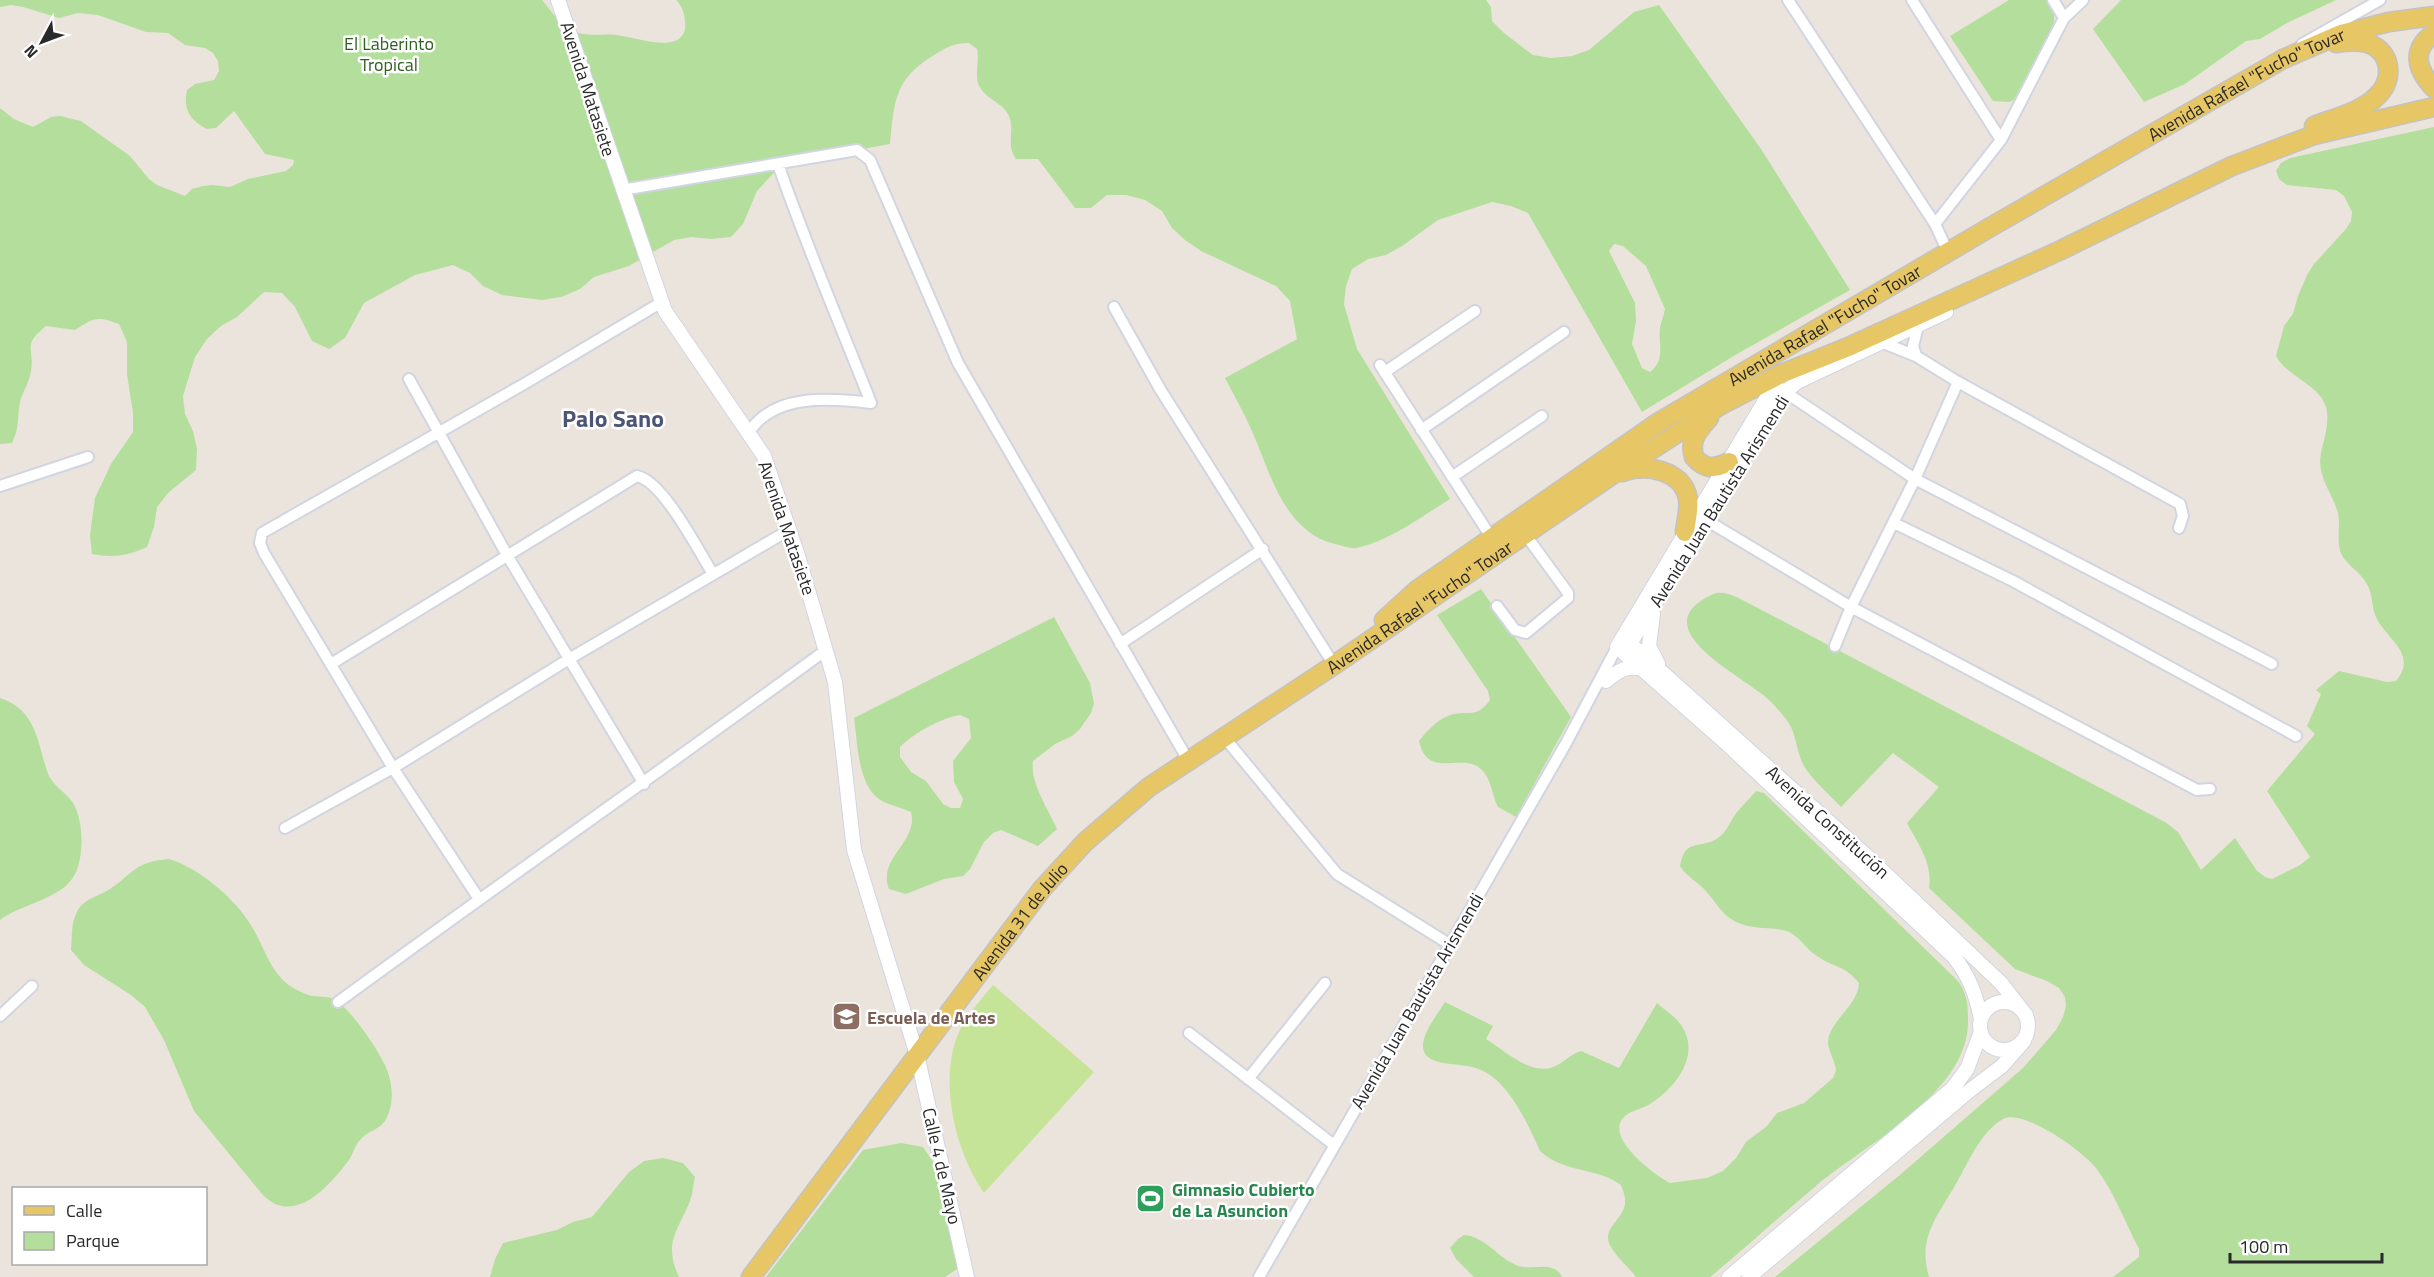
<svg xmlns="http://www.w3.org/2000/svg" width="2434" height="1277" font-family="'Titillium Web',sans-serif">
  <rect width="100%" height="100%" fill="#ebe4dc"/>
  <path fill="#b4de9c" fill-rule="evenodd" d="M 0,0 L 542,0 C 550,9 560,25 571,30 C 587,38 600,33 617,35 C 636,37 689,58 685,21 C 684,12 682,6 676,0 L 1486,0 L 1491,7 L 1492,21 L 1504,33 L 1533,55 L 1551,58 L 1572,56 L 1589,50 L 1634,12 L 1659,5 L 1761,149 L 1850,290 L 1737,354 L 1642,412 L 1528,213 L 1511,206 L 1492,202 L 1438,220 L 1402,246 L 1386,255 L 1368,259 L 1352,269 L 1346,286 L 1344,304 L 1357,349 L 1450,499 C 1421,517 1391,540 1357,548 C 1350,549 1341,545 1335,544 C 1284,532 1270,472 1252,431 C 1244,413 1234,395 1225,378 L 1297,339 L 1290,301 L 1276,286 L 1201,251 L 1185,240 L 1172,228 L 1162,211 L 1145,200 L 1126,195 L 1107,195 L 1091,208 L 1075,208 L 1038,159 L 1016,159 C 1006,145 1014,134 1010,119 C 1006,104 989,101 981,89 C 973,79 980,62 977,49 L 969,43 C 954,43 947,47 934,55 C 895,79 894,100 890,144 L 782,164 L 757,191 L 743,224 L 731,237 L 711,239 L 691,237 L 674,240 L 629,266 L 594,277 L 580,289 L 561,297 L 542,300 L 502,295 L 483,286 L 470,273 L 453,265 L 415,275 L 364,303 L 345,338 L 329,349 L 312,341 L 295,307 L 282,293 L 264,292 L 237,317 L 221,326 L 207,339 L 195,357 L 183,396 L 185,414 L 193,431 L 197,449 L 196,470 L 168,493 L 157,507 L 154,527 L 147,547 C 127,556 113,558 92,554 L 90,535 L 95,498 L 111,464 L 133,432 L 133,413 L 127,374 L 127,342 L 119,324 C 98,316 94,317 75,330 L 46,326 C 21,346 35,348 31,371 C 29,383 23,391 20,402 C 17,418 20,427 12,443 L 0,444 L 0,108 L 14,119 L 33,127 L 51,117 L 60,116 L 81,121 L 130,156 L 149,179 L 157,185 L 185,196 L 192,189 L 203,186 L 212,185 L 230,187 L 248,179 L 286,171 L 293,165 L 294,160 L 265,154 L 234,111 L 216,128 L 207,129 C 189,120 183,109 187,90 L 195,84 L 214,80 L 219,71 L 218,61 L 213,53 L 205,48 L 185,45 L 168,33 L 146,32 L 98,15 L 78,13 L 59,18 L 23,7 L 11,5 L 0,7 ZM 1614,244 L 1623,246 L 1646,266 L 1665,309 C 1664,315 1661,322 1660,328 C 1658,345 1666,360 1650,372 L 1642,368 L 1632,344 L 1636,321 L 1635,303 L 1609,251 Z
    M 2009,0 L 2053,0 C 2060,38 2037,66 2018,98 L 2009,102 L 1993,101 L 1950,36 Z
    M 2121,0 L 2336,0 L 2287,23 L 2260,39 L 2246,41 L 2185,84 L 2144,102 L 2093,29 Z
    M 2434,127 L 2434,1277 L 2113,1277 L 2139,1257 L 2139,1249 C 2125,1222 2114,1192 2096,1168 C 2084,1152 2023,1108 2003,1119 C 1979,1133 1967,1166 1953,1189 C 1935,1219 1918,1240 1929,1277 L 1775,1277 L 1901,1174 L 2023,1068 L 2056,1030 L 2063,1017 L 2066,1006 L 2065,997 L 2059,988 L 2047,981 L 2015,969 L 1929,888 C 1933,863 1918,844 1907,823 L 1939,787 L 1893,753 L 1841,807 C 1830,795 1808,776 1802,762 C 1797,751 1796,738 1791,727 C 1787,719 1780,712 1774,705 C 1756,681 1637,631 1711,595 C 1725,588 1741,600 1754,606 L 2165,822 L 2178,832 L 2201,870 L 2235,838 L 2257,871 L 2265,877 L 2272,879 L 2300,865 L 2310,857 L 2267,791 L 2315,734 L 2307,726 L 2321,694 L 2316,690 L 2339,671 L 2387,682 L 2396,681 C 2419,653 2385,639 2375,615 C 2371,603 2373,592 2365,581 C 2359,572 2349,566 2343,557 C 2335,544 2341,527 2338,513 C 2333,495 2320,480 2320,461 C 2321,444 2331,426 2326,407 C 2319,384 2287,377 2276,356 L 2284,326 L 2293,314 L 2298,296 L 2307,275 L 2314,264 L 2346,229 L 2351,221 L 2352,212 L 2344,196 L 2336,190 L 2287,185 L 2279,179 L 2276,171 L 2281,163 L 2290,158 Z
    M 1481,589 L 1571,717 L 1516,817 L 1498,807 C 1491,793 1492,776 1477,766 C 1458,755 1427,778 1419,741 C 1426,732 1437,720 1448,716 C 1467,708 1475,721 1490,700 L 1488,691 L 1437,615 Z
    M 1054,617 L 1090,683 L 1094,703 L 1091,713 L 1080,729 L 1072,736 L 1055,744 L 1033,761 C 1030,783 1048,809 1057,829 L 1038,846 L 1001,830 L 993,833 L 984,842 L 970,869 L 963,876 L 944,879 L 906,894 L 889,889 C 877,858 919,842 911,812 C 902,808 893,806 884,802 C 857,789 858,743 854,718 ZM 960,715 L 969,719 L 971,738 L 953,761 L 954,782 L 963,799 L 960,808 L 951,808 L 943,804 L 926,781 L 911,772 L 900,757 L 900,747 C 914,733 941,718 960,715 Z
    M 0,698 C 36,710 37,740 47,771 C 51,785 66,792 73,803 C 84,820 85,862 72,879 C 58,899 20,905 0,920 Z
    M 1756,791 L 1764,793 L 1958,981 C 1967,994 1968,1004 1968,1020 C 1970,1092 1866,1144 1817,1185 C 1781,1215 1747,1247 1710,1277 L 1636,1277 C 1629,1267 1617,1258 1611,1247 C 1600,1229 1623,1220 1625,1204 C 1626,1197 1623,1191 1621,1185 C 1597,1167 1563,1173 1540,1151 C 1527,1123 1510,1083 1481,1070 C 1470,1065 1456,1065 1444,1063 C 1402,1057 1434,1020 1445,1002 L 1493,1026 L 1486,1039 C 1504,1050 1531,1076 1553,1067 C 1564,1063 1570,1054 1581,1051 L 1619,1068 L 1657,1003 C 1663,1009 1672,1014 1678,1021 C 1704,1052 1677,1087 1650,1104 C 1642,1109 1632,1110 1625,1116 C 1602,1136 1654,1175 1670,1183 L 1707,1178 L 1723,1171 L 1736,1158 L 1746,1142 L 1767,1126 L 1777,1113 L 1804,1103 L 1833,1078 L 1836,1070 C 1835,1061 1828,1050 1828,1042 C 1829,1021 1858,1006 1859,983 C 1844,964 1833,968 1817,956 C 1806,949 1801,938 1789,932 C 1776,927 1761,929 1748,926 C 1722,920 1719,904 1703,888 C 1695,880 1686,876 1680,866 C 1685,837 1700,850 1718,838 C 1727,832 1730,821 1737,812 C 1743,805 1750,798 1756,791 Z
    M 169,859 C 199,868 236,899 252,927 C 262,943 268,964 281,978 C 289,987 301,993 312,996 C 318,997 325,996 331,998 C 349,1005 376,1047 385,1065 C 392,1081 395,1100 387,1117 C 382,1130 368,1130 360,1140 C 355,1145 353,1154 349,1160 C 330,1185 294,1228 262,1194 L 194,1111 L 164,1040 L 145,1007 L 131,995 L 84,965 L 71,950 C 72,939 71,924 76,914 C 82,900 93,898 105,892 C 133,876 131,862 169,859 Z
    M 901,1143 L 923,1147 L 939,1171 L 963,1265 L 945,1277 L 766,1277 L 863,1150 Z
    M 663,1158 L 683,1163 L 695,1177 C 693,1185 693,1194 690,1201 C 678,1231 663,1243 679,1277 L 490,1277 L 495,1259 L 503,1243 L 557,1230 L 573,1222 L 592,1217 L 629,1172 L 644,1161 Z
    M 1464,1235 C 1486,1237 1497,1257 1516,1265 C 1532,1272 1553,1259 1562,1277 L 1474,1277 L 1456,1259 L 1450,1248 L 1458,1239 Z"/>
  <path fill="#c6e498" d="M 993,985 L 1094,1072 L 984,1193 C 954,1150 935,1071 964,1022 C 972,1009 983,997 993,985 Z"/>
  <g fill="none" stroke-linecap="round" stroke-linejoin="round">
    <defs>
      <path id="minor" d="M 1788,0 L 1935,224 L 1948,252
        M 1912,0 L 2001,140
        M 2064,18 L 2083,0
        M 2302,44 L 2380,0
        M 622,190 L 857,150 L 870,160 L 958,363 L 1188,760
        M 1935,224 L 2001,140 L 2064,18 L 2053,0
        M 1114,307 L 1160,389 L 1334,665
        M 1881,342 L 1916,356 L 1958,382 L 2180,504 L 2183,516 L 2179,528
        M 1916,356 L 1913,346 L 1918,326
        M 1380,365 L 1491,537
        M 1385,372 L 1475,311
        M 409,379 L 507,555 L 644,784
        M 1785,392 L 1915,479 L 2272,664
        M 1421,430 L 1564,332
        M 748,434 C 772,393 830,398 871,403 C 840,324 806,245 778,164
        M 1452,477 L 1542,416
        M 0,486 L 88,457
        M 1706,520 L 1851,607 L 2197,790 L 2210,789
        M 1894,523 L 2013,581 L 2296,736
        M 1497,606 L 1515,630 L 1526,633 L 1568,598 L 1568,593 L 1525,534
        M 1120,644 L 1263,549
        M 1835,646 L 1851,607 L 1915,479 L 1958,382
        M 331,664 L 637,476 C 663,481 698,550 713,574
        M 1224,737 L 1337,874 L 1449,944
        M 285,828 L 393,768 L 569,659 L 789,530
        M 479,899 L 393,768 L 264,553 L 260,543 L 262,533 L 524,384 L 662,302
        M 338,1002 C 500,883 664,769 826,650
        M 0,1016 L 32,986
        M 1189,1033 L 1334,1145
        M 1248,1079 L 1325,983
        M 1259,1277 L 1565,745 L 1617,647"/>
      <path id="tertiary" d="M 558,0 L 665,311 L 764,456 L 798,556 L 835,682 L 854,850 L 917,1055 L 967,1277
        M 1781,374 L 1617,647 L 1726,743 L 1953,956 C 1969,975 1976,995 1981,1019
        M 1653,614 L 1649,646 L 1658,664
        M 1625,639 L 1869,858 L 2001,983 L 2026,1015
        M 1624,653 L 1785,392 L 1797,382 L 1946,312
        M 1606,681 C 1619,670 1627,665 1644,669
        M1980 1026a24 24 0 1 1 48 0a24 24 0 1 1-48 0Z
        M 1729,1277 L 1953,1088 L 1967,1069 L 1981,1032
        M 1749,1277 L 1969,1091 L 2002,1066 L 2024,1041"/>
      <g id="primary">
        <path d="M 2434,33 C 2411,50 2416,69 2434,88"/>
        <path d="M 2314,126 C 2334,118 2362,112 2377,96 C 2391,83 2393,61 2377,48 C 2366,39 2349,41 2336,43"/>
        <path d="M 1709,418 C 1698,431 1689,439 1694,457 C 1705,470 1714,469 1729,462"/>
        <path d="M 1622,472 C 1645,464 1683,469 1688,499 C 1690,508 1686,522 1685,532"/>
        <path id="s1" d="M 1384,620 L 1417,590 L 1659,422 L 1994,225 L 2283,59 L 2341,34 L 2389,22 L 2434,16"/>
        <path id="s2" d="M 751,1277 L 1042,889 L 1085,842 L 1149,787 L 1334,665 L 1609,477 L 1721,405 L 1781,374 L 1846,348 L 2061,250 L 2232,166 L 2314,135 L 2434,107"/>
      </g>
    </defs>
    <use href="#minor" stroke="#d1d5e1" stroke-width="14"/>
    <use href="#tertiary" stroke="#d1d5e1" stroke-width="16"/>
    <use href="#primary" stroke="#c3c3c3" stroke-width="21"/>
    <use href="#minor" stroke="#fff" stroke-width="10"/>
    <use href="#tertiary" stroke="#fff" stroke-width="14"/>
    <use href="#primary" stroke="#e7c665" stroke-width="18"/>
  </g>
  <defs>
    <symbol id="university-square" viewBox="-11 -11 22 22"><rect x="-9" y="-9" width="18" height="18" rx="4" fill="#8d6e63" stroke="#fff"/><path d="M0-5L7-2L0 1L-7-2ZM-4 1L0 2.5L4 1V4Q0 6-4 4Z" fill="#fff"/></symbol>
    <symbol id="stadium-square" viewBox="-11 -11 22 22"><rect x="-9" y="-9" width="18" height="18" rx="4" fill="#2e9e5b" stroke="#fff"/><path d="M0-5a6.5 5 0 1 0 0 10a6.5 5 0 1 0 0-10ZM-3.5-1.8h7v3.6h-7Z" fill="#fff"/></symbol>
  </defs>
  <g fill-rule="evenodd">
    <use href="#university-square" x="830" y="1000" width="33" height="33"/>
    <use href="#stadium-square" x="1134" y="1182" width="33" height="33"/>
  </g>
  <g text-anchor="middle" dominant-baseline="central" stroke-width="5" stroke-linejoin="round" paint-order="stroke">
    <g font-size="18" fill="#2e611f" stroke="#fff">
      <text x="389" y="43">El Laberinto<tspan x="389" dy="21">Tropical</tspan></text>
    </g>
    <g font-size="18" fill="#292929" stroke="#fff">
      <text stroke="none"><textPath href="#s1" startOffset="1017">Avenida Rafael "Fucho" Tovar</textPath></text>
      <text transform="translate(588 89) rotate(72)">Avenida Matasiete</text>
      <text stroke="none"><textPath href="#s1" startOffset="531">Avenida Rafael "Fucho" Tovar</textPath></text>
      <text transform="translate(1719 501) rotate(-58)">Avenida Juan Bautista Arismendi</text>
      <text transform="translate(787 528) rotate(71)">Avenida Matasiete</text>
      <text stroke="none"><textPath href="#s2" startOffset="958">Avenida Rafael "Fucho" Tovar</textPath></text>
      <text transform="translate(1828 822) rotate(42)">Avenida Constitución</text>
      <text stroke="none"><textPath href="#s2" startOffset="446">Avenida 31 de Julio</textPath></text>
      <text transform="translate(1417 1001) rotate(-60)">Avenida Juan Bautista Arismendi</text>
      <text transform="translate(942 1166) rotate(77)">Calle 4 de Mayo</text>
    </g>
    <g font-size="18" font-weight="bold" fill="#785e54" stroke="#fff" text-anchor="start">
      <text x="867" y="1017">Escuela de Artes</text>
    </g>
    <g font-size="18" font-weight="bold" fill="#27864d" stroke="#fff" text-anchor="start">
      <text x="1172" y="1189">Gimnasio Cubierto<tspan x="1172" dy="21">de La Asuncion</tspan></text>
    </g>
    <g font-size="24" font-weight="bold" fill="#4d5577" stroke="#fff">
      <text x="613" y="418">Palo Sano</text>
    </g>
  </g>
  <rect x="12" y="1187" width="195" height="78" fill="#ffffff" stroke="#a9a9a9" stroke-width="1.5"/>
  <rect x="24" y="1206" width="30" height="9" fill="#e7c665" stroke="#a9a9a9" stroke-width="1.5"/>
  <text x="66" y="1217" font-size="18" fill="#292929">Calle</text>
  <rect x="24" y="1232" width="30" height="18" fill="#b4de9c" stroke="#a9a9a9" stroke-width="1.5"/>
  <text x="66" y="1247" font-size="18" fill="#292929">Parque</text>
  <g transform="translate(42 42) rotate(229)" stroke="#ffffff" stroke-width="4.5" paint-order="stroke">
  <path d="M0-4.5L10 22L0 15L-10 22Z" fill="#292929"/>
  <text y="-9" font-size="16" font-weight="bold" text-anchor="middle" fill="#292929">N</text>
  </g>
  <path d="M2230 1253v9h152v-9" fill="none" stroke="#292929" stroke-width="3"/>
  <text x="2239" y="1253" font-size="18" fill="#292929" stroke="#ffffff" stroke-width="4.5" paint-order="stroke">100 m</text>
</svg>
